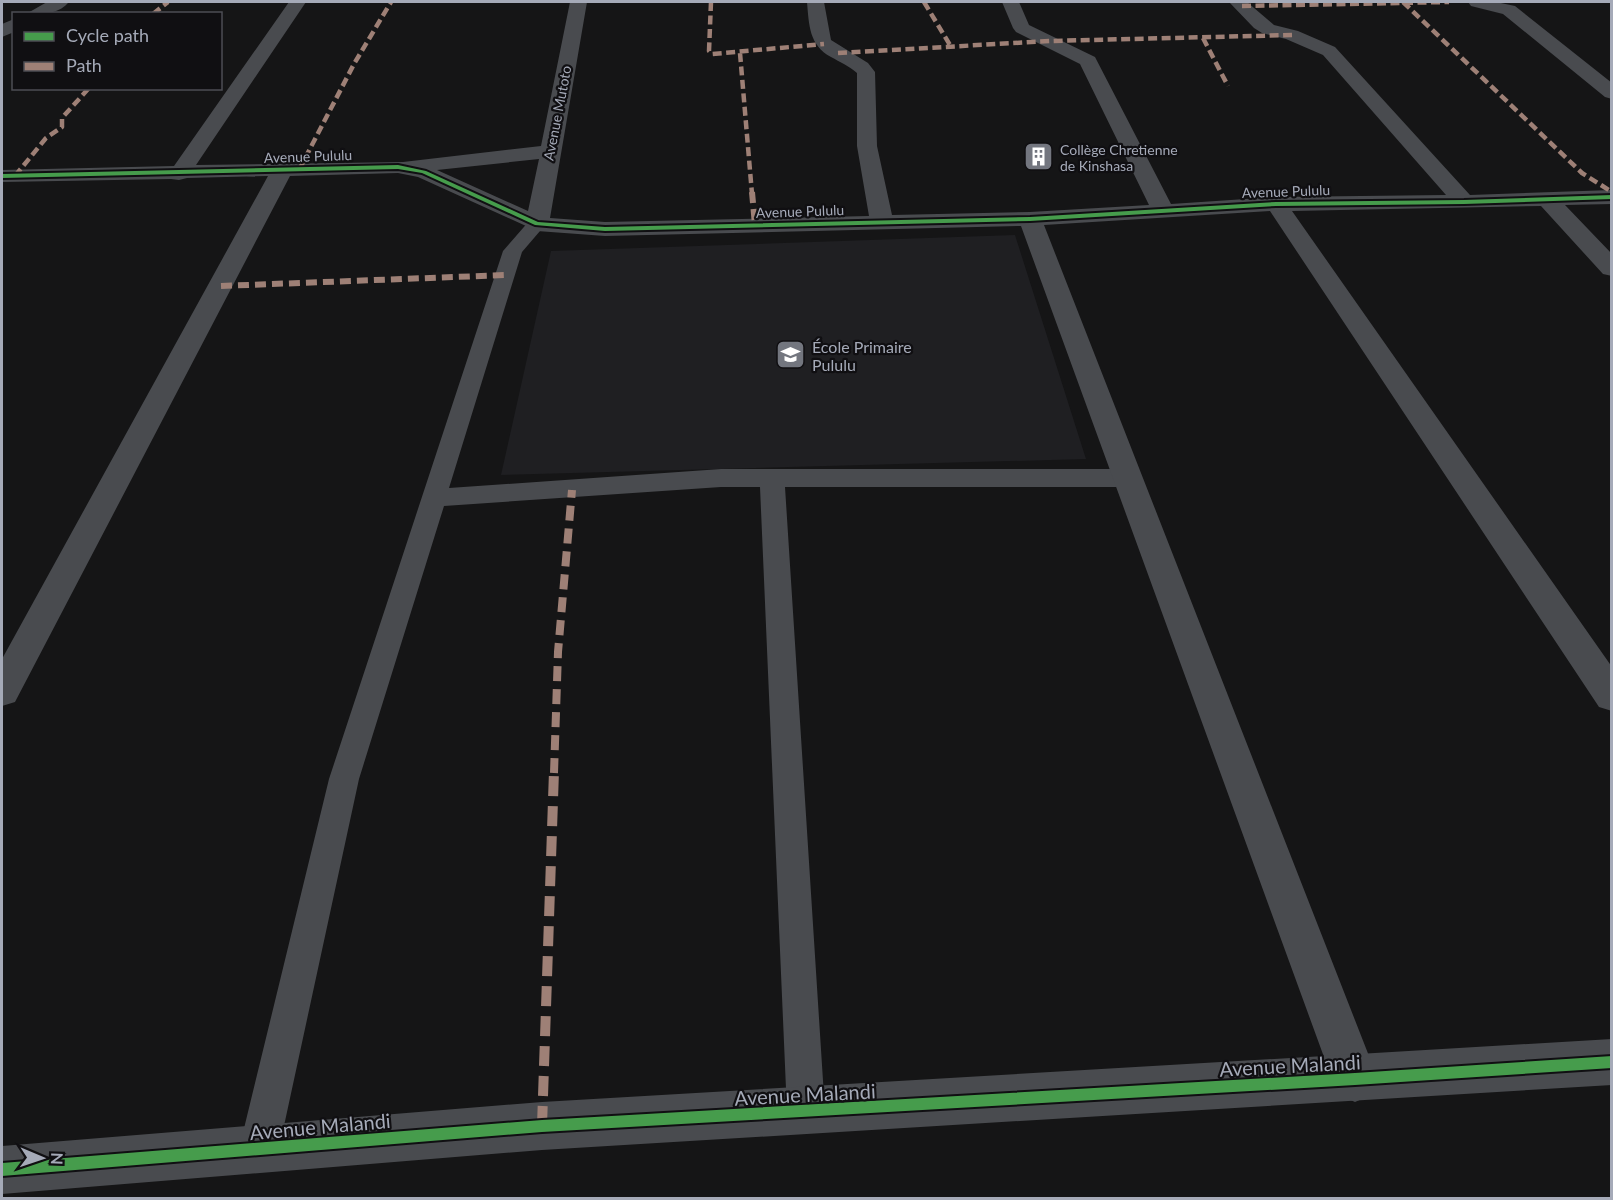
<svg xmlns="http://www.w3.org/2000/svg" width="1613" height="1200" font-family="Lato,sans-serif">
  <rect width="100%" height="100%" fill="#151516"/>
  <path fill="#1f1f22" d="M 1015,235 L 1086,459 L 501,475 L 551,251 Z"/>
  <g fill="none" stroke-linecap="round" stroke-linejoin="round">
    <path fill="#494b4f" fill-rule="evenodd" d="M 537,218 L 544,220 L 546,224 L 522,252 L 449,488 L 721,469 L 1126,469 L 1135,472 L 1138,478 L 1135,484 L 1126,487 L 785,487 L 825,1112 L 820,1126 L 806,1131 L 792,1126 L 787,1112 L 760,487 L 721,487 L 444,506 L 359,779 L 279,1149 L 273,1163 L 259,1169 L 245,1163 L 239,1149 L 329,779 L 503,251 L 530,220 Z"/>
    <path fill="#494b4f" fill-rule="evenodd" d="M 47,2 L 69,2 C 58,15 41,14 26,14 Z
      M 289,2 L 306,2 L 196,165 L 403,162 L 541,146 L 570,2 L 587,2 L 550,218 L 605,222 L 869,216 L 857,146 L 857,73 C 849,66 840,62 831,57 C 809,45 809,25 807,2 L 824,2 L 831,40 L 868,63 L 875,72 L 877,146 L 892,215 L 1030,212 L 1149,205 L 1080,64 L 1016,32 L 1013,28 L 1002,2 L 1019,2 L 1029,25 L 1095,57 L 1171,204 L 1276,197 L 1446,195 L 1323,55 L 1286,39 L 1262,33 L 1254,28 L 1229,2 L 1247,2 L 1274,25 L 1298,31 L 1335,47 L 1470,195 L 1612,190 L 1612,204 L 1565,205 L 1612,254 L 1612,276 L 1603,274 L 1541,206 L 1292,211 L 1612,667 L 1612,711 L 1599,707 L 1270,211 L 1044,225 L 1378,1079 L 1371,1095 L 1355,1102 L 1339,1095 L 1332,1079 L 1021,226 L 605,236 L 537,231 L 418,177 L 398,173 L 290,176 L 15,702 L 2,706 L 2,659 L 268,176 L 187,178 L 179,180 L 171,179 L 2,182 L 2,170 L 174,166 ZM 539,159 L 528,211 L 437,170 Z
      M 1468,2 L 1496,2 L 1515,6 L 1612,83 L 1612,99 L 1605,97 L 1503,14 L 1471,6 Z
      M 14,19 L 14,32 L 2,37 L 2,24 Z"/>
    <path fill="#494b4f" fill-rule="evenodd" d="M 1612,1039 L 1612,1085 L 542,1150 L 2,1194 L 2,1146 L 542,1102 Z"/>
    <path stroke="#9e8076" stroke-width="4.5" stroke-dasharray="9 4.5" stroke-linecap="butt" d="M 711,2 L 709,51 L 712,54 L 824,44
      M 924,2 L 950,45
      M 1403,2 L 1582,173 L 1612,192
      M 1242,6 L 1449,2
      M 153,14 L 168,2
      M 1203,38 L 1228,86
      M 740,53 L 752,194
      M 838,53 L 1050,41 L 1292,35
      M 299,170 L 354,64 L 391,2
      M 15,176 L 46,138 L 62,127 L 62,118 L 89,88"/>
    <path stroke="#9e8076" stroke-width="6" stroke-dasharray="11 6" stroke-linecap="butt" d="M 752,192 L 755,225
      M 221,286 L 506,275"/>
    <path stroke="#9e8076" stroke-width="8" stroke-dasharray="15 8" stroke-linecap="butt" d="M 554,773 L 558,652 L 572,490"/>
    <path stroke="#9e8076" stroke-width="10" stroke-dasharray="20 10" stroke-linecap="butt" d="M 542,1126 L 554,771"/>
    <defs>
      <path id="cycleway" d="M 398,165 L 426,171 L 538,222 L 605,227 L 1030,217 L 1276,202 L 1464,200 L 1612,195 L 1612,199 L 1464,204 L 1276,206 L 1030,221 L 605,231 L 535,225 L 422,173 L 398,169 L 2,178 L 2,174 Z
        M 1612,1056 L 1612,1068 L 1355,1085 L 542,1132 L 2,1176 L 2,1163 L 542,1120 L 1355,1073 Z"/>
    </defs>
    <use href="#cycleway" stroke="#100f12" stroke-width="4"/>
    <use href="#cycleway" fill="#469c4c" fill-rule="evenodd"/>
  </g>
  <defs>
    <symbol id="building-square" viewBox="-11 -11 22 22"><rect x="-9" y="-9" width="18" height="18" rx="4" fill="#73767f" stroke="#100f12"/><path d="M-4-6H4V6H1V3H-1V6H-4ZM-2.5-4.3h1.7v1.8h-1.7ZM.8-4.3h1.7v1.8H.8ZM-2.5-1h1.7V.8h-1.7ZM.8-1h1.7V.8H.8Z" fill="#fff"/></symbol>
    <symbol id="school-square" viewBox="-11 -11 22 22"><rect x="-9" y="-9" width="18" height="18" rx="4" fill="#73767f" stroke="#100f12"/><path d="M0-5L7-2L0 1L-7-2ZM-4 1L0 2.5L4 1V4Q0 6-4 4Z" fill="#fff"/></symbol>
  </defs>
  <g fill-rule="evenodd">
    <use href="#building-square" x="1022" y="140" width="33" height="33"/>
    <use href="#school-square" x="774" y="338" width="33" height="33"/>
  </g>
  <g text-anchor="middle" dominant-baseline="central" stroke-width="4.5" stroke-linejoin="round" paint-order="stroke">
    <g font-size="14" fill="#a5aab8" stroke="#100f12">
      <text transform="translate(557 113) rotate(-79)">Avenue Mutoto</text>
      <text transform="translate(308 156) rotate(-2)">Avenue Pululu</text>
      <text transform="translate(1286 191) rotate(-2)">Avenue Pululu</text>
      <text transform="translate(800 211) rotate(-2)">Avenue Pululu</text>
    </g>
    <g font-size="14" fill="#a5aab8" stroke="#100f12" text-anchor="start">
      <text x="1060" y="149">Collège Chretienne<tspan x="1060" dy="16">de Kinshasa</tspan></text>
    </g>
    <g font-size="16" fill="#a5aab8" stroke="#100f12" text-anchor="start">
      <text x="812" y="346">École Primaire<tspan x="812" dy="18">Pululu</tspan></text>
    </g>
    <g font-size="20" fill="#a5aab8" stroke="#100f12">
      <text transform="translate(1290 1065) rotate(-3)">Avenue Malandi</text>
      <text transform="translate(805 1094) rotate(-3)">Avenue Malandi</text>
      <text transform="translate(320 1126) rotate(-5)">Avenue Malandi</text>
    </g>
  </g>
  <rect width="1613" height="1200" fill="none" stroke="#a5aab8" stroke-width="6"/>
  <rect x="12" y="12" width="210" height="78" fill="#100f12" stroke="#4c4d54" stroke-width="1.5"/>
  <rect x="24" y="32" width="30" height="9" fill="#469c4c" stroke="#4c4d54" stroke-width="1.5"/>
  <text x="66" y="42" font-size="18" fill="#a5aab8">Cycle path</text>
  <rect x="24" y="62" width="30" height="9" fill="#9e8076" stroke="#4c4d54" stroke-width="1.5"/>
  <text x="66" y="72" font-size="18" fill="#a5aab8">Path</text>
  <g transform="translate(42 1158) rotate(92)" stroke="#100f12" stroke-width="4.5" paint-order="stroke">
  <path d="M0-4.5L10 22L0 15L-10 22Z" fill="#a5aab8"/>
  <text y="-9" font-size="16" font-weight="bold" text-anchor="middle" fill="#a5aab8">N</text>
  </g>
</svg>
